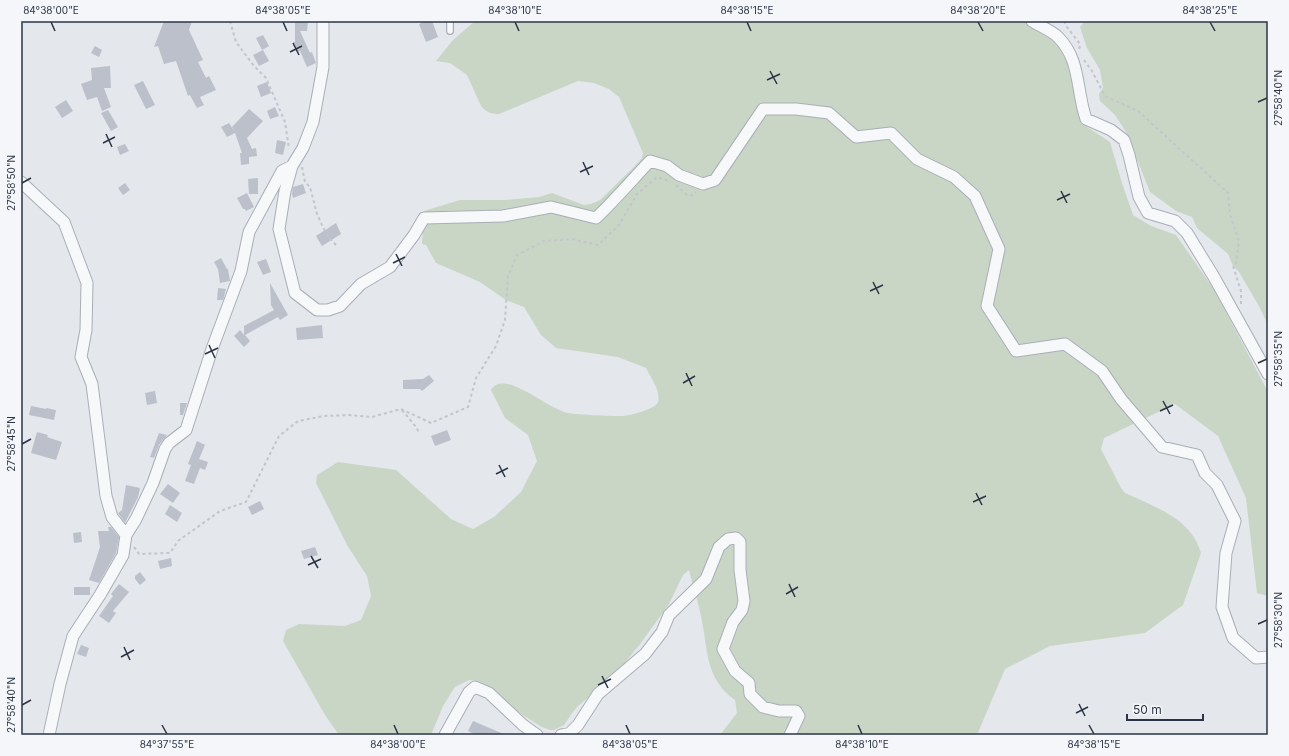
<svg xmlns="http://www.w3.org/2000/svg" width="1289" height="756" font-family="Inter,sans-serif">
  <rect width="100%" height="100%" fill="#e4e7ec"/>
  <path fill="#c9d6c5" d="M 475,21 L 1027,21 L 1070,47 L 1084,125 L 1110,142 L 1122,183 L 1133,215 L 1151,226 L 1176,235 L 1215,291 L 1268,392 L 1268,596 L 1257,593 L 1246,498 L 1218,436 L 1175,404 L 1104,438 L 1101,449 L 1121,488 L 1125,493 C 1155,507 1191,518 1201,553 L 1183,605 L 1145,633 L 1050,646 L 1005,669 L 977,735 L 720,735 L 737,713 L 735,700 C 706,679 708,653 702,621 C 699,604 693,587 689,570 L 683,575 L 669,604 L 641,643 L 619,670 L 606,683 L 578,706 L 572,713 L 564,725 L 554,730 L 550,730 L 542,727 L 515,710 L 492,688 L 478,681 L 469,680 L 455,687 L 443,706 L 431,735 L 339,735 L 325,715 L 283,641 L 286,630 L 299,624 L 345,626 L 361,620 L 371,596 L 367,576 L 347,545 L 316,483 L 317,475 L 338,462 L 396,470 L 451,519 L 473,529 L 494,517 L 521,492 L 537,461 L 528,435 L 505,418 L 491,390 C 496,382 504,383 512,385 C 531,392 546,405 564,412 C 571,415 613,416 622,416 C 629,416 656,409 658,402 C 661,391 651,378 646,368 L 618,357 L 556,348 L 541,335 L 524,307 L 506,300 L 480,282 L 436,263 L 426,245 L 422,244 L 424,211 L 460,200 L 504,200 L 539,197 L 552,193 L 584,205 L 591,204 L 600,200 L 632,169 L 642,158 L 643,153 L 619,97 L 609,89 L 594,83 L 578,81 L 499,114 C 491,114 486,112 481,106 L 467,75 L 450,63 L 436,61 L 453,40 Z
    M 1085,21 L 1268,21 L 1268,325 L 1259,306 L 1239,272 L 1233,266 L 1228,254 L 1197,228 L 1192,217 L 1176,211 L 1150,192 L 1126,132 L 1115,115 L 1100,101 L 1099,94 L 1103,88 L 1100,70 L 1087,48 L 1080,27 Z"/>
  <path fill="#bbc0ca" d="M 164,21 L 192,21 L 189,30 L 203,60 L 198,62 L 206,78 L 209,76 L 216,90 L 200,97 L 204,105 L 197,108 L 190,95 L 188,96 L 176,61 L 164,64 L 158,46 L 154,47 Z
    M 295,21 L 308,21 L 307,31 L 300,31 L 310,53 L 312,52 L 316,63 L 307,67 L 300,51 L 298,52 L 293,42 L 295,42 Z
    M 427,21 L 432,21 L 438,37 L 426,42 L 419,24 Z
    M 263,35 L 269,46 L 262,50 L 256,38 Z
    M 95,46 L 102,50 L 99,57 L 91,53 Z
    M 263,50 L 269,61 L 259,66 L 253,55 Z
    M 110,66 L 111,88 L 104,88 L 111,107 L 102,111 L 97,97 L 87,100 L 81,84 L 92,80 L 91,68 Z
    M 143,81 L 155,105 L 146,109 L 134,85 Z
    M 267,82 L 271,93 L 261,97 L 257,86 Z
    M 66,100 L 73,111 L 62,118 L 55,107 Z
    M 275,107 L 279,116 L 270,119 L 267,111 Z
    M 249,109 L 263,121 L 247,138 L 252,149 L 256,148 L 257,156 L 249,157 L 249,164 L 241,165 L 240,153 L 242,153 L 235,133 L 227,137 L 221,127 L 229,123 L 234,131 L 232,127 Z
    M 108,110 L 118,127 L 111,131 L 101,113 Z
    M 277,140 L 286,142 L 283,155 L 275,153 Z
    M 125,144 L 129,151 L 120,155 L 117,147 Z
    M 258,178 L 258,194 L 249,194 L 248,179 Z
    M 125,183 L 130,190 L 123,195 L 118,188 Z
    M 303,184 L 306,193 L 293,198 L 292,194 L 293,187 Z
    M 247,193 L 254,207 L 246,211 L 245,209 L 243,209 L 237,198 Z
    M 336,223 L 341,234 L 322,246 L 316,236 Z
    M 221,258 L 227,269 L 228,269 L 230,281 L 220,283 L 218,269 L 214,262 Z
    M 266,259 L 271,272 L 263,275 L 257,262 Z
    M 270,283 L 288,315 L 280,320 L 278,317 L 245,335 L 250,341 L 244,347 L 234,336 L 240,330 L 244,335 L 244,326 L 274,310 L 271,305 Z
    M 218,288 L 226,289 L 223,300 L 217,300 Z
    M 322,325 L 323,338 L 297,340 L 296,328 Z
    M 429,375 L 434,381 L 422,391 L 420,389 L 403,389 L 403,380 L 423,379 Z
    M 155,391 L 157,403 L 147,405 L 145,393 Z
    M 180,403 L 187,403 L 183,415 L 180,415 Z
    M 31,406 L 46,409 L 46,408 L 56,410 L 54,420 L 29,415 Z
    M 447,430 L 451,440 L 435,446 L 431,436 Z
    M 37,432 L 48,435 L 47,437 L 62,442 L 56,460 L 31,453 Z
    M 159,433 L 167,435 L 159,445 L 154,458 L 150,457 Z
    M 197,441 L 205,445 L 199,459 L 208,462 L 205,470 L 200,468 L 194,484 L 185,481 L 191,465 L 188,464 Z
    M 168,484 L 180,493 L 173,503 L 160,494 Z
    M 126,485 L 140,488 L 138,497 L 125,523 L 118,513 L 122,510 Z
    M 260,501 L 264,509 L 252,515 L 248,507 Z
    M 170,505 L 182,513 L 177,522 L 165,514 Z
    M 108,527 L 111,527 L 119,537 L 116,553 L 99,583 L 89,580 L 100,547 L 98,531 L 109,531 Z
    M 81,532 L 82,542 L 74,543 L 73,533 Z
    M 315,547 L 318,555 L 304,559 L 301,551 Z
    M 171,558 L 172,566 L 160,569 L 158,561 Z
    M 140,572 L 146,580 L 140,585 L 135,579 L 135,576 Z
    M 119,584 L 129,592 L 113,611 L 116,613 L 109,623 L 99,616 L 113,596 L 111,594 Z
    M 74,587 L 90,587 L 90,595 L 74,595 Z
    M 81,645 L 89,648 L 86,657 L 77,654 Z
    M 473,721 L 506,735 L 476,735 L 468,731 Z"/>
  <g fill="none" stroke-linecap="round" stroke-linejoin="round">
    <defs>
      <path id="lane" d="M 450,21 L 450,31"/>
      <path id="street" d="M 323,21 L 323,67 L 313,122 L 303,148 L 292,166 L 285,191 L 279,229 L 295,293 L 317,310 L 328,310 L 340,306 L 361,284 L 390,267 L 414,235 L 424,218 L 503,216 L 551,207 L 596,218 C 615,200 632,180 650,161 L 667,166 L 679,175 L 703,184 L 715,180 L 763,109 L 796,109 L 829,113 L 856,137 L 891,133 L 917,159 L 954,177 L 975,196 L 999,249 L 987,306 L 1016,351 L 1065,344 L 1102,371 L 1121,399 L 1162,447 L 1197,455 L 1205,473 L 1217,485 L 1235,521 L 1226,553 L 1222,607 L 1233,638 L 1256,658 L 1268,657
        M 1032,21 C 1040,26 1052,31 1058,37 C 1081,60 1076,90 1086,119 L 1111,130 L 1124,140 L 1129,155 L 1139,197 L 1148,213 L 1175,221 L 1187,233 L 1214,277 L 1268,374
        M 21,182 L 64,222 L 87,283 L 86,330 L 81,357 L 92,384 L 106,496 L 112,517 L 126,535 L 123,555 L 100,595 L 73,636 L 60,684 L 49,735
        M 126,535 L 136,519 L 153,483 L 165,449 L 169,443 L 186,430 L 212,349 L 241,271 L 249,232 L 282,171 L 292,166
        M 445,735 L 469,692 L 475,687 L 489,693 L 523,725 L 537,735
        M 561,735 L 570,733 L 578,725 L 598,694 L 645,654 L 662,632 L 669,615 L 706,579 L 719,547 L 728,539 L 736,538 L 740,542 L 740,570 L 744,601 L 742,610 L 733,622 L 723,649 L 735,671 L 749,683 L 750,694 L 763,707 L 779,711 L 796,711 L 799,716 L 790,735"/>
    </defs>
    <use href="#lane" stroke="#a9aeb7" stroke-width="8"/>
    <use href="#street" stroke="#a9aeb7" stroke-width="13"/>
    <path stroke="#c2c5cb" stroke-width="2" stroke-dasharray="3 3" stroke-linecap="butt" d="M 230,21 L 236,42 L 254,66 L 266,78 L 285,122 L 289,149
      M 1064,21 L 1067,27 L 1080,44 L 1079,51
      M 1084,60 L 1092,71 L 1105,96 L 1138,111 L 1228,193 L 1230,215 L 1239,241 L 1236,263 L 1233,266 L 1241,291 L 1241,304
      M 302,167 L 305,182 L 310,187 L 317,214 L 322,225 L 327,235 L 336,245
      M 676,185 L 687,195 L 693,195 L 696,192
      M 402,410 L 417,428 L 419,434
      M 134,547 L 139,554 L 170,553 L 178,541 L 220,511 L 246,502 L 279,436 L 298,421 L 324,416 L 349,415 L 372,417 L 401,409 L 431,423 L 468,407 L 476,378 L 496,346 L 505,320 L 508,276 L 517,255 L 544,241 L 572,239 L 598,245 L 619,225 L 637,194 L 657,177 L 669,181"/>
    <use href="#lane" stroke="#f7f8fa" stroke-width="5.5"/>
    <use href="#street" stroke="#f7f8fa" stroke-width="11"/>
  </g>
  <path fill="none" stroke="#2b3445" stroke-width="1.5" d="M 51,22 L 55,31M 283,22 L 287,31M 515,22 L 519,31M 747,22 L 751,31M 978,22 L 983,31M 1210,22 L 1215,31M 293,43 L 299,55M 290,52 L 302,46M 770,71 L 777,84M 767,80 L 780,74M 1258,102 L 1267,98M 106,134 L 112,147M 103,143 L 115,137M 583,162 L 589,175M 580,172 L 593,166M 22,183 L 31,178M 1061,191 L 1067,203M 1057,200 L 1070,194M 396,254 L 402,266M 393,263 L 405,257M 873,282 L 879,294M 870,291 L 883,285M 209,345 L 215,358M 205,354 L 218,348M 1258,363 L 1267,359M 686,373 L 692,386M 683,383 L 695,376M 1163,401 L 1170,414M 1160,411 L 1173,405M 22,444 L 31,439M 499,465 L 505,477M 496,474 L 508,468M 976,493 L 982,505M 973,502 L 986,496M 311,556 L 318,568M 308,565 L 321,559M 789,584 L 795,597M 786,594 L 798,587M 1258,624 L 1267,620M 124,647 L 130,660M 121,657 L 134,650M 602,676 L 608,688M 598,685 L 611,679M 1079,704 L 1085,716M 22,705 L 31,700M 1076,713 L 1088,707M 162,725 L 167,734M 394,725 L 398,734M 626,725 L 630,734M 858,725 L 862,734M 1089,725 L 1094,734"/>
  <rect width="1289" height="756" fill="none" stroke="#f4f6f9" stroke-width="44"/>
  <path d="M1127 714v6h76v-6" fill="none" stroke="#2b3445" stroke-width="2"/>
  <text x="1133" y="714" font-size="12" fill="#2b3445" stroke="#f4f6f9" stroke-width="3" paint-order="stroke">50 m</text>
  <rect x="22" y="22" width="1245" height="712" fill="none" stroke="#2b3445" stroke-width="1.5"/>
  <g font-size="10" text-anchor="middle" fill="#2b3445">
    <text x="51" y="14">84°38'00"E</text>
    <text x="283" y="14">84°38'05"E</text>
    <text x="515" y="14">84°38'10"E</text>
    <text x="747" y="14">84°38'15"E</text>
    <text x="978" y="14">84°38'20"E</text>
    <text x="1210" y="14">84°38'25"E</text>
    <text transform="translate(1278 98) rotate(-90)" y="4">27°58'40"N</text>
    <text transform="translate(11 183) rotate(-90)" y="4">27°58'50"N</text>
    <text transform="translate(1278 359) rotate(-90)" y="4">27°58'35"N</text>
    <text transform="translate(11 444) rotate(-90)" y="4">27°58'45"N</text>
    <text transform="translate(1278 620) rotate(-90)" y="4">27°58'30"N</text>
    <text transform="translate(11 705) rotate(-90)" y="4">27°58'40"N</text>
    <text x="167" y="748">84°37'55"E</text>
    <text x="398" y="748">84°38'00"E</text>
    <text x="630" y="748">84°38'05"E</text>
    <text x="862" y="748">84°38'10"E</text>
    <text x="1094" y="748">84°38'15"E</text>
  </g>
</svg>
